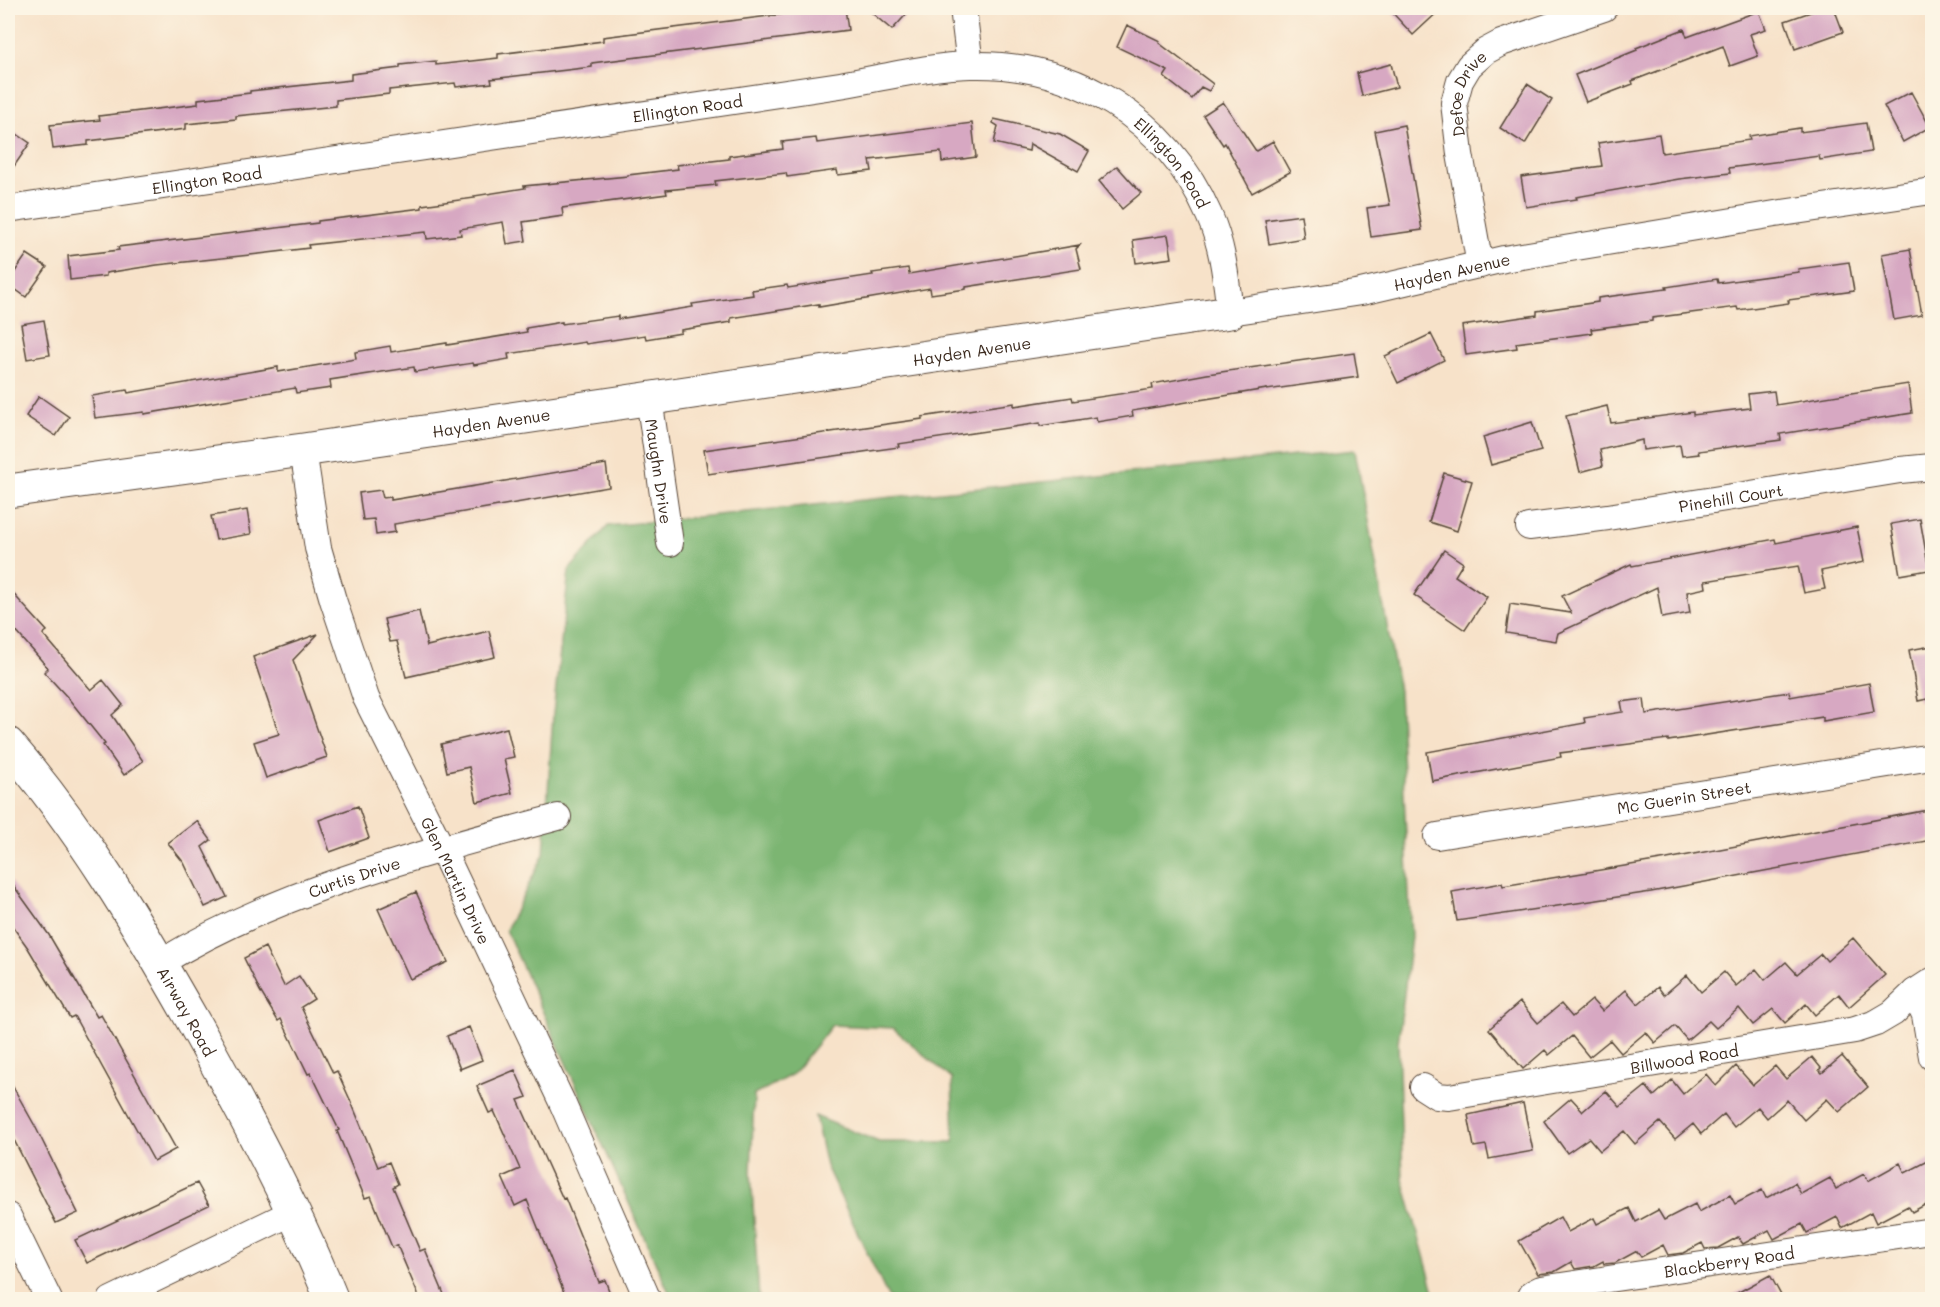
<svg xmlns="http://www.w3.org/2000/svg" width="1940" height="1307" font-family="Mali,sans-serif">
  <rect width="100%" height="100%" fill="#fcf5e5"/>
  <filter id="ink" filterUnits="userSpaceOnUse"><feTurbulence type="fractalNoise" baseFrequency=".0167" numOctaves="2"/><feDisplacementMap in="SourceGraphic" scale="12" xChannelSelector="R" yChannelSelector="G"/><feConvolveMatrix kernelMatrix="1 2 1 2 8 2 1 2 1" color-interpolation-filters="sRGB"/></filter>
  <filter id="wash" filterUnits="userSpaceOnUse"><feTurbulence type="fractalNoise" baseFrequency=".008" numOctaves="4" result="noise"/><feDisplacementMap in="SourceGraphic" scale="24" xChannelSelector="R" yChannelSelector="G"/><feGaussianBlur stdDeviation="1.35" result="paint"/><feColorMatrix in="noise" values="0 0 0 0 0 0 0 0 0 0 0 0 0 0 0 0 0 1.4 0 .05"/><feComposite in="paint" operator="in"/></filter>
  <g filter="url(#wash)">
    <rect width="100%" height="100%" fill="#f7e2c9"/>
    <path fill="#7cb572" stroke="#5c7048" stroke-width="1.5" d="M 1355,450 L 1399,691 L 1411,937 L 1398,1043 L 1403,1179 L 1436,1299 L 889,1299 L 826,1166 L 815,1116 L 879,1142 L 954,1142 L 952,1079 L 893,1028 L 832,1025 L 793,1074 L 754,1095 L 751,1172 L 759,1299 L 672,1299 L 506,930 L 544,854 L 553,714 L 569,570 L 608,526 Z"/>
    <g id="blocks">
      <path fill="#d7a8c2" d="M 833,8 L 845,8 L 848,30 L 592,63 L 592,67 L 491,79 L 492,83 L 456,87 L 455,83 L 389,90 L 389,94 L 336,100 L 336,106 L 236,116 L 236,119 L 186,124 L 186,129 L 88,141 L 88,145 L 53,149 L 50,125 L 100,120 L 99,116 L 198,104 L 198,99 L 250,93 L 250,91 L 351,80 L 351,74 L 400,68 L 400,65 L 436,61 L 436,65 L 498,58 L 498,54 L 603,41 L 603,37 Z
        M 866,8 L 912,8 L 892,30 Z
        M 1388,8 L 1442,8 L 1413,35 Z
        M 1822,8 L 1834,8 L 1843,32 L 1795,49 L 1785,21 Z
        M 1759,11 L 1766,29 L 1750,34 L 1758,56 L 1730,66 L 1723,46 L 1632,81 L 1633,84 L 1586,102 L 1575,75 L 1637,50 L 1636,48 L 1684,29 L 1687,37 Z
        M 1127,25 L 1160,41 L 1159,43 L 1213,84 L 1209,91 L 1201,87 L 1192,99 L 1164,77 L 1168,71 L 1117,47 Z
        M 1391,64 L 1397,87 L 1362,96 L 1357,73 Z
        M 1527,84 L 1552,100 L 1525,144 L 1500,128 Z
        M 1911,92 L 1930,127 L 1903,142 L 1884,106 Z
        M 1223,102 L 1256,151 L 1273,141 L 1290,172 L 1252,193 L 1225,143 L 1223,145 L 1203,115 Z
        M 994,119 L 1060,134 L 1089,151 L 1078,171 L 1030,144 L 1029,151 L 994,143 L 998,126 L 993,123 Z
        M 972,123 L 976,157 L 942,162 L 941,152 L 870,160 L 872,171 L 838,175 L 837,170 L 787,177 L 786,173 L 715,181 L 716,185 L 666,190 L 667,194 L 562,208 L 563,216 L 523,222 L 526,241 L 507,244 L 503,222 L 460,229 L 461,235 L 427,239 L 426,232 L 308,245 L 309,248 L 259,254 L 157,265 L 106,273 L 106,276 L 70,280 L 68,256 L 119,250 L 118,247 L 318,223 L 318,221 L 422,208 L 422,205 L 475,198 L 474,196 L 525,188 L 524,186 L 628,176 L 628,175 L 678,169 L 677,165 L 729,159 L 729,156 L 783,149 L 782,142 L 816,138 L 817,143 Z
        M 1866,123 L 1871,152 L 1820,160 L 1819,156 L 1729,168 L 1730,173 L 1679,179 L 1576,197 L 1577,199 L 1526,207 L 1521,177 L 1602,166 L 1598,143 L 1659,134 L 1662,153 L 1750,140 L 1749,136 L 1800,128 L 1800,132 Z
        M 1404,125 L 1422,230 L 1371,237 L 1367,208 L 1390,205 L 1375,131 Z
        M 8,128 L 30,143 L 8,175 Z
        M 1117,166 L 1141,193 L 1122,209 L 1099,181 Z
        M 1301,215 L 1304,238 L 1269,244 L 1265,220 Z
        M 1168,235 L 1172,258 L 1136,263 L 1133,240 Z
        M 1080,245 L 1076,249 L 1081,269 L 966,287 L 966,289 L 931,294 L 930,288 L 819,307 L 819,304 L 731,318 L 731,322 L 681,330 L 681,333 L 646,339 L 645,335 L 586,344 L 585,342 L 508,354 L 509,359 L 474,365 L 473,363 L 415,372 L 414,367 L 330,380 L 331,388 L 296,393 L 295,388 L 144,414 L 144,412 L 95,418 L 92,396 L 127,390 L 128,393 L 278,367 L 278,372 L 356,359 L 355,352 L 390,346 L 391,352 L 447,343 L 447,345 L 527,332 L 526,328 L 562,322 L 562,324 L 618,316 L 618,319 L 693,307 L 692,304 L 753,295 L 752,290 L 787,285 L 788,288 L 873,275 L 872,273 L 908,268 L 909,274 Z
        M 1910,249 L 1922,315 L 1894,320 L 1882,254 Z
        M 27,254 L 47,267 L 26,297 L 8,284 L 8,282 Z
        M 1849,262 L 1854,291 L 1788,300 L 1789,303 L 1738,310 L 1737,307 L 1652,318 L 1652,321 L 1591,329 L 1592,333 L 1516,343 L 1517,348 L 1466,355 L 1462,326 L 1537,315 L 1537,311 L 1598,302 L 1598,298 L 1667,289 L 1666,287 L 1717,279 L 1718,283 L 1799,272 L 1798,269 Z
        M 44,320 L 50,355 L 27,359 L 21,324 Z
        M 1431,334 L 1444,360 L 1398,383 L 1385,356 Z
        M 1354,353 L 1358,377 L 1267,390 L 1267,389 L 1132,411 L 1133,416 L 1097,422 L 1096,417 L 1040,426 L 1040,423 L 898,444 L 899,447 L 863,452 L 708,474 L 704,450 L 922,419 L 922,417 L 1014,403 L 1014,406 L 1072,397 L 1073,401 L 1153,389 L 1152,384 L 1207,374 Z
        M 1908,384 L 1912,413 L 1780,434 L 1781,440 L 1698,451 L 1699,454 L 1682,456 L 1680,445 L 1643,450 L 1642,440 L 1600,450 L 1603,466 L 1580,472 L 1566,416 L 1607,406 L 1611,423 L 1693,412 L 1693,415 L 1750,408 L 1748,394 L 1774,391 L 1776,405 Z
        M 39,396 L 69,417 L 56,436 L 26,416 Z
        M 1532,422 L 1541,451 L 1491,465 L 1483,437 Z
        M 606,464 L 609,487 L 394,524 L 395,532 L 376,535 L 374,519 L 363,520 L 359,493 L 381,490 L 383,498 L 391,497 L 391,500 Z
        M 1444,473 L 1472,481 L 1457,531 L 1429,522 Z
        M 247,510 L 251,534 L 216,540 L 211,516 Z
        M 1920,519 L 1929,570 L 1900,575 L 1891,524 Z
        M 1857,527 L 1864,562 L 1821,571 L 1825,589 L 1804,593 L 1798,566 L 1705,581 L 1706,588 L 1687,592 L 1690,613 L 1662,618 L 1657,587 L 1558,633 L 1556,641 L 1506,633 L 1510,604 L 1571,613 L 1562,596 L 1631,564 L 1632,566 L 1775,539 L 1776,543 Z
        M 1444,550 L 1463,563 L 1455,576 L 1487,597 L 1465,630 L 1414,595 Z
        M 8,588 L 47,631 L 43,634 L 91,690 L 103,680 L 123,705 L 112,715 L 143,761 L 124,775 L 103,745 L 105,744 L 68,698 L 44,672 L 48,668 L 8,622 Z
        M 419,611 L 427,646 L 489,631 L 495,657 L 406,677 L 397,641 L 390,642 L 384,619 Z
        M 318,634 L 293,660 L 327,757 L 266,778 L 254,742 L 279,734 L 253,657 Z
        M 1932,646 L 1932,698 L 1918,701 L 1909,650 Z
        M 1869,683 L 1874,712 L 1823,721 L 1823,717 L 1668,741 L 1668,739 L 1560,753 L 1561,757 L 1432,781 L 1427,752 L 1585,723 L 1584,718 L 1623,712 L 1621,702 L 1644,699 L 1646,714 L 1789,692 L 1790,697 Z
        M 507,728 L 514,757 L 504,759 L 512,793 L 477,802 L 469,767 L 447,772 L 441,744 Z
        M 358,806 L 369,838 L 330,852 L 319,820 Z
        M 1928,810 L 1932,840 L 1651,892 L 1457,921 L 1452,892 L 1502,883 L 1503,886 L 1667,859 Z
        M 197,821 L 211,840 L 202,847 L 227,897 L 205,907 L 184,863 L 168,843 Z
        M 8,878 L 49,935 L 97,1017 L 101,1015 L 176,1149 L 154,1161 L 74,1016 L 70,1018 L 28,948 L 8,920 Z
        M 416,892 L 448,962 L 410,979 L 378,909 Z
        M 1853,938 L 1885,975 L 1849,1007 L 1839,994 L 1815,1015 L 1806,1004 L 1785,1023 L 1773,1009 L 1753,1025 L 1739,1008 L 1716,1028 L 1709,1021 L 1687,1040 L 1675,1026 L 1655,1043 L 1646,1032 L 1621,1053 L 1610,1040 L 1589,1057 L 1572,1036 L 1549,1055 L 1545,1050 L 1523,1069 L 1489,1029 L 1520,1002 L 1538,1023 L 1561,1004 L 1572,1017 L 1592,1000 L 1602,1011 L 1626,990 L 1638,1004 L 1658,987 L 1664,995 L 1687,975 L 1701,992 L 1724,972 L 1736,986 L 1756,969 L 1765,980 L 1786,962 L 1797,974 L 1821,954 L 1827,961 Z
        M 265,947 L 284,986 L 299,976 L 314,999 L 301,1007 L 333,1073 L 337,1071 L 352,1104 L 378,1167 L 389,1162 L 398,1184 L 393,1187 L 420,1251 L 425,1249 L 446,1299 L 420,1299 L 397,1245 L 392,1247 L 371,1196 L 365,1198 L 337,1131 L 339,1130 L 311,1073 L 308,1074 L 281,1019 L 278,1021 L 260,991 L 244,958 Z
        M 469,1027 L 482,1060 L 460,1069 L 447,1036 Z
        M 1842,1056 L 1868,1087 L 1839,1112 L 1827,1099 L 1804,1120 L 1787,1100 L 1767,1118 L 1758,1107 L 1734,1127 L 1724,1114 L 1701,1134 L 1693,1124 L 1675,1139 L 1660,1122 L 1635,1144 L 1624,1131 L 1600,1151 L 1589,1138 L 1567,1153 L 1544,1121 L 1571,1098 L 1583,1111 L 1606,1091 L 1620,1107 L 1646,1086 L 1654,1096 L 1672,1080 L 1683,1094 L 1706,1074 L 1716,1086 L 1736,1066 L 1753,1085 L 1775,1066 L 1786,1079 L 1812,1057 L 1821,1068 L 1819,1070 L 1822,1073 Z
        M 515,1070 L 527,1097 L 518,1100 L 563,1199 L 565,1198 L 599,1282 L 605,1280 L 612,1299 L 557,1299 L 556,1298 L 565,1295 L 527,1200 L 515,1206 L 502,1177 L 520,1169 L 494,1111 L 489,1113 L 477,1086 Z
        M 8,1078 L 35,1126 L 78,1213 L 56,1223 L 8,1128 Z
        M 1523,1103 L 1533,1151 L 1489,1159 L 1486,1145 L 1474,1147 L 1468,1115 Z
        M 1932,1159 L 1932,1201 L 1912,1212 L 1908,1206 L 1876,1223 L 1871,1212 L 1842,1228 L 1837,1217 L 1807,1233 L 1802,1224 L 1774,1239 L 1769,1230 L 1743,1244 L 1738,1237 L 1718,1248 L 1705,1249 L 1702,1243 L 1683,1253 L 1668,1255 L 1663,1245 L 1641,1257 L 1637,1251 L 1615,1263 L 1604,1264 L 1603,1261 L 1594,1266 L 1575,1269 L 1571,1262 L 1554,1272 L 1538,1274 L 1519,1241 L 1560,1217 L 1568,1232 L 1594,1218 L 1597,1224 L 1629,1208 L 1636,1222 L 1658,1210 L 1664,1220 L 1695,1204 L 1699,1212 L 1730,1195 L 1735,1204 L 1762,1190 L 1766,1198 L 1795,1183 L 1801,1194 L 1830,1178 L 1836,1189 L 1864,1174 L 1868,1181 L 1900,1163 L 1905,1173 Z
        M 197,1183 L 209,1205 L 87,1263 L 75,1240 Z
        M 1770,1275 L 1783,1299 L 1726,1299 Z"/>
    </g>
  </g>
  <g filter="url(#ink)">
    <use href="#blocks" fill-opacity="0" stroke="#574638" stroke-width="1.5"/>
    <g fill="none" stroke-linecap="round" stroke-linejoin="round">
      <defs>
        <g id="street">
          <path d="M 963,8 L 970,65"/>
          <path id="s1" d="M 8,209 L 840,85 C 883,78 927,66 970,65 C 1075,62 1167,119 1209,215 C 1223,246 1226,279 1230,312 L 1361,292 L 1504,259 L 1775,214 L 1932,191"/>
          <path id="s2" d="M 1480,265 L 1460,154 L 1454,103 L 1460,81 L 1469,66 L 1486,51 L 1501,43 L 1604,8"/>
          <path id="s3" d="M 649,398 L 670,543"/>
          <path id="s4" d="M 303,450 L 318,548 L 333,600 L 366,698 L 442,849 L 561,1100 L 648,1300"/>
          <path id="s5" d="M 1529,527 L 1608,517 L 1900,470 L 1932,467"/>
          <path id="s6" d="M 1437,836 L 1932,757"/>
          <path id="s7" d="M 160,963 C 281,889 422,854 558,817"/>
          <path d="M 1915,992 L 1925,1015 L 1932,1057"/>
          <path id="s8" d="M 1423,1087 L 1437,1096 L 1449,1097 L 1855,1030 L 1876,1023 L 1893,1013 L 1915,992 L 1932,981"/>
          <path d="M 8,1216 L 49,1300"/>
          <path d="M 111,1300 L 293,1212"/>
          <path id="s9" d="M 1529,1300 L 1533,1293 L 1541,1289 L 1932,1231"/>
        </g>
        <g id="secondary">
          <path id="s10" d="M 8,491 L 303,450 L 1230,312"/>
        </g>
        <g id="primary">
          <path id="s11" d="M 8,744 C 81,828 139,926 194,1023 C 244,1113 293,1204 332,1300"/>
        </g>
      </defs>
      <use href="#street" stroke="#574638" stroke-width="28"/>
      <use href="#secondary" stroke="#574638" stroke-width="35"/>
      <use href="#primary" stroke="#574638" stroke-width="35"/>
      <use href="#street" stroke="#fff" stroke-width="26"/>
      <use href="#secondary" stroke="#fff" stroke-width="33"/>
      <use href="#primary" stroke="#fff" stroke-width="33"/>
    </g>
  </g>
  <g text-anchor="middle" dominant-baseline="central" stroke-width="4.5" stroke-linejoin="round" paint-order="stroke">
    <g font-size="16" fill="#3b2a1e" stroke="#fcf5e5">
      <text stroke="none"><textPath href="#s2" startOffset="177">Defoe Drive</textPath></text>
      <text stroke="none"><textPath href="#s1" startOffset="687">Ellington Road</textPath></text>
      <text stroke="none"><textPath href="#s1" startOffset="1208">Ellington Road</textPath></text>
      <text stroke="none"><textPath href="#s1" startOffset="201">Ellington Road</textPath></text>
      <text stroke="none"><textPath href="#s1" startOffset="1598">Hayden Avenue</textPath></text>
      <text stroke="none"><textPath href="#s10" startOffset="974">Hayden Avenue</textPath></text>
      <text stroke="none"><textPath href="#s10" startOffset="488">Hayden Avenue</textPath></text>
      <text stroke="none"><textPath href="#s3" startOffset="74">Maughn Drive</textPath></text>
      <text stroke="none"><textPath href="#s5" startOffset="204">Pinehill Court</textPath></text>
      <text stroke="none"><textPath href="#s6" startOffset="250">Mc Guerin Street</textPath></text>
      <text stroke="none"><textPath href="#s7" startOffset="213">Curtis Drive</textPath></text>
      <text stroke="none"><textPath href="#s4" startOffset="460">Glen Martin Drive</textPath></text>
      <text stroke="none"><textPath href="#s11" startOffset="322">Airway Road</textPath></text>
      <text stroke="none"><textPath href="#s8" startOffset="267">Billwood Road</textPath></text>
      <text stroke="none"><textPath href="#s9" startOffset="207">Blackberry Road</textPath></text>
    </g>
  </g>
  <rect width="1940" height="1307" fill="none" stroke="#fcf5e5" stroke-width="30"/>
</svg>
